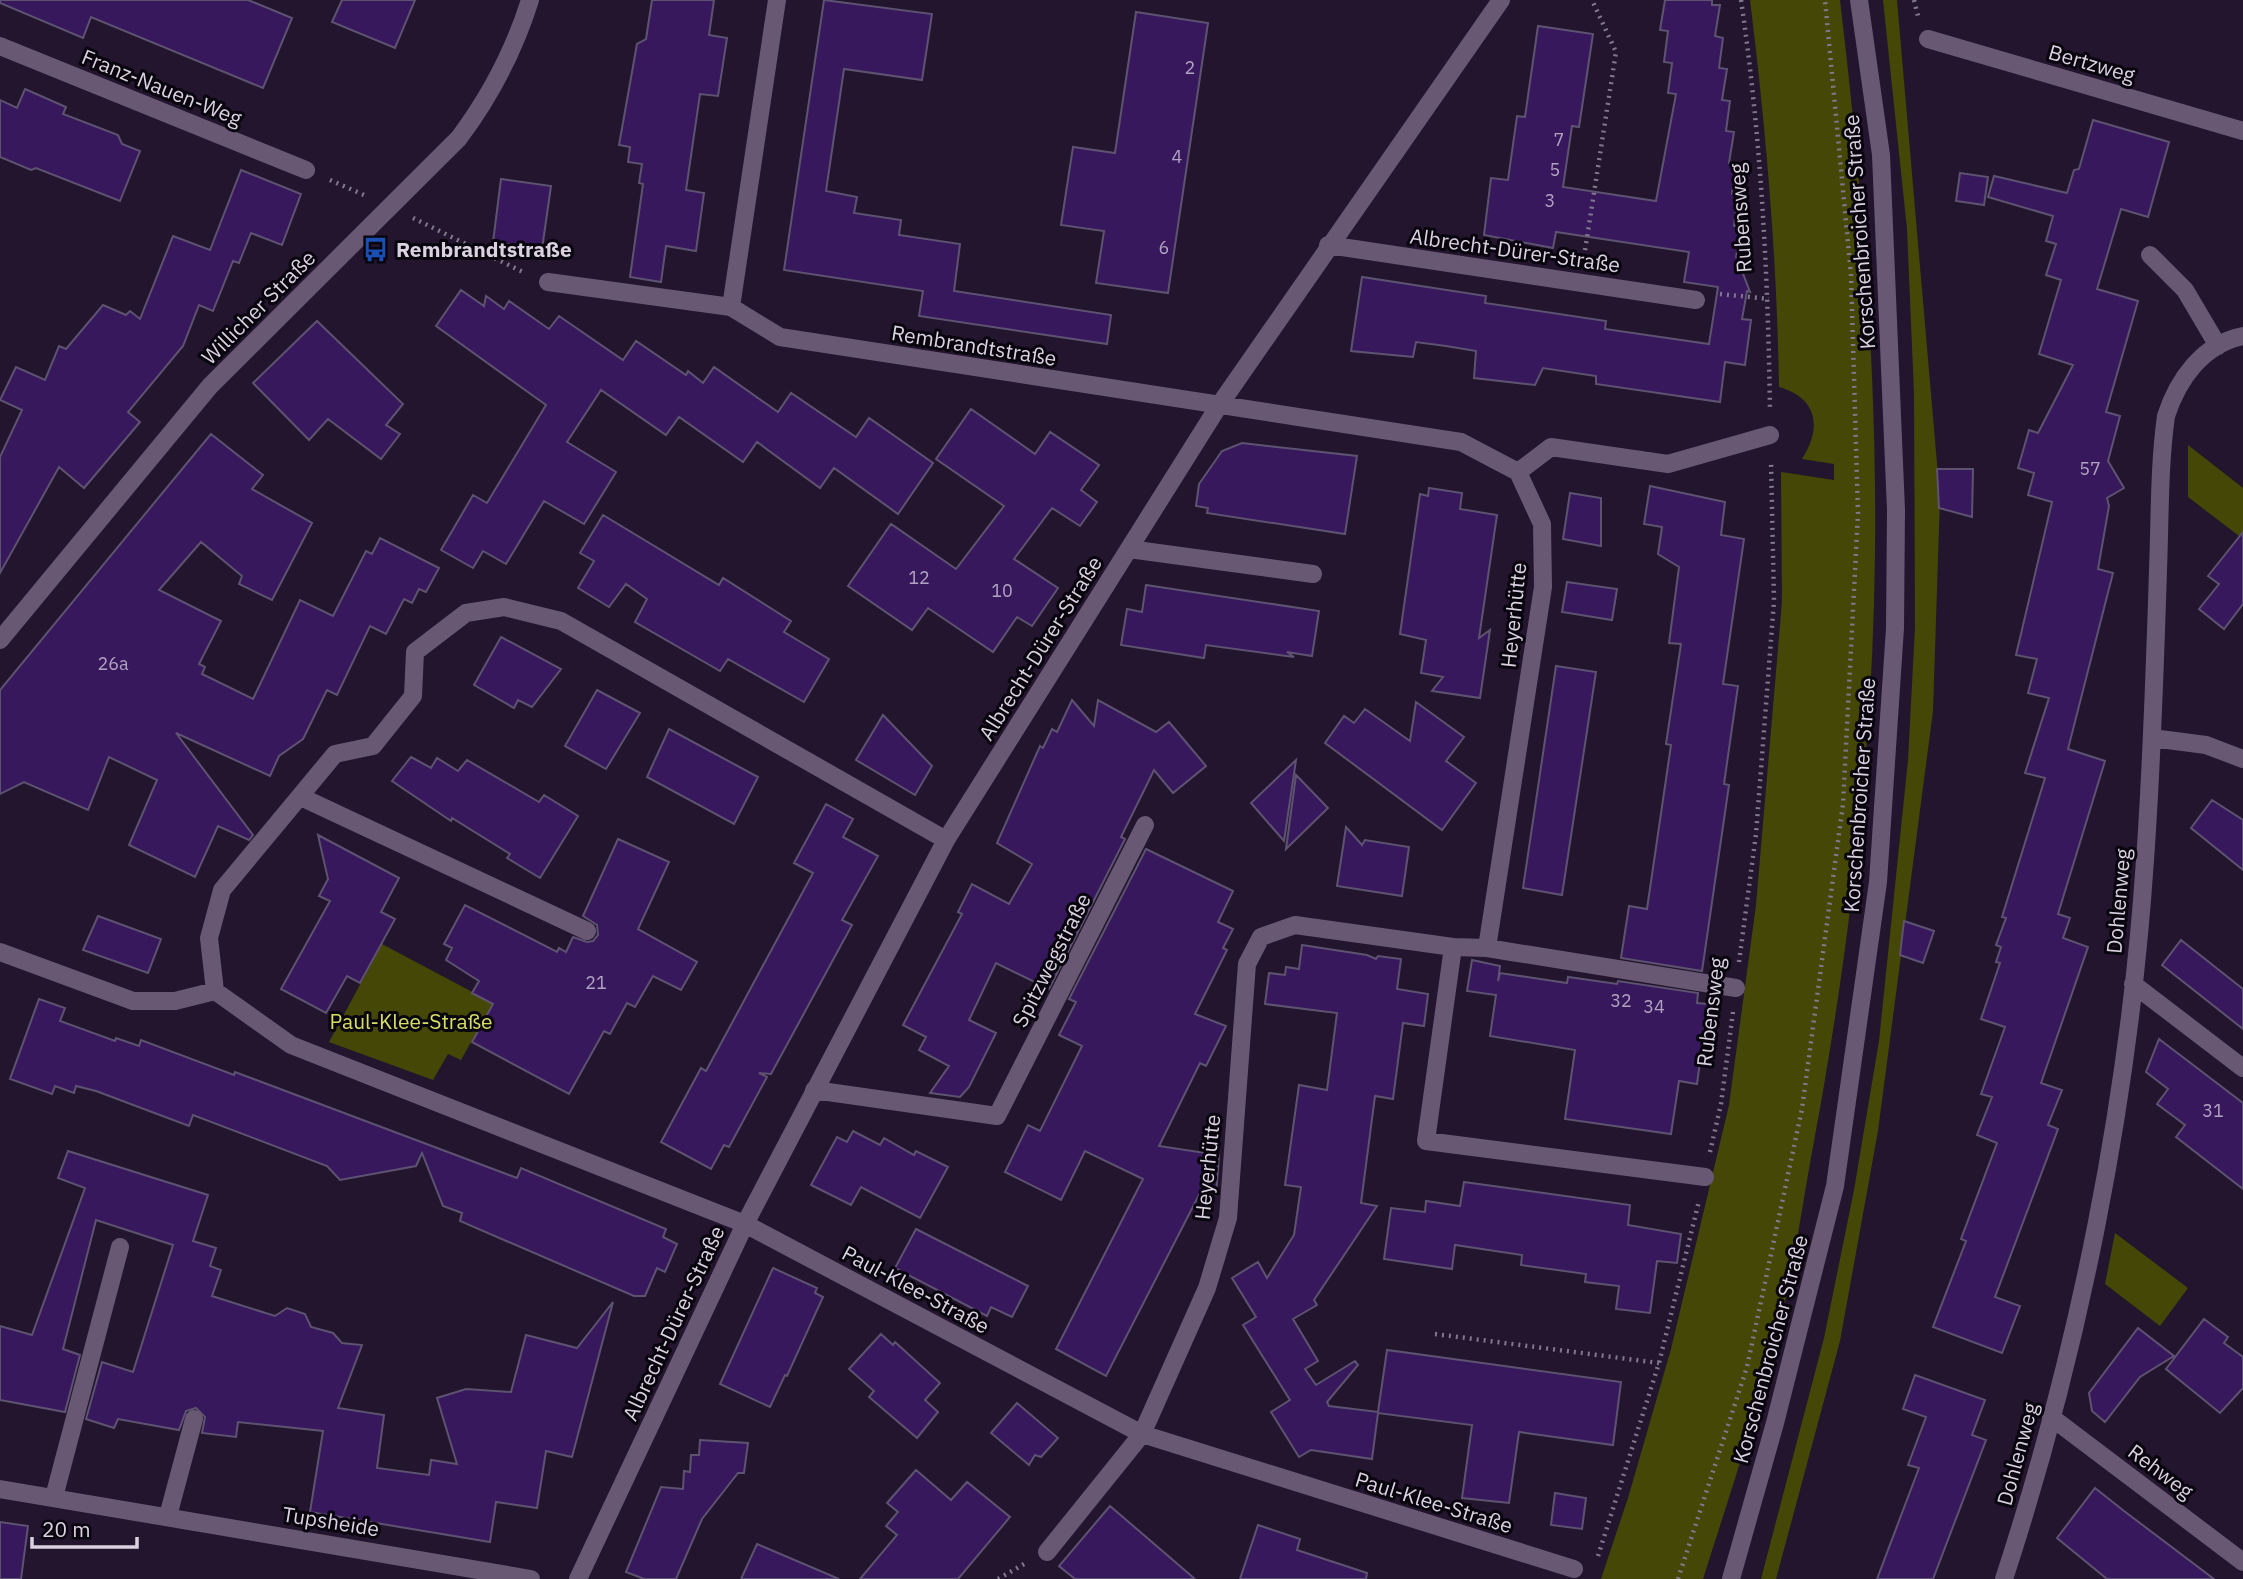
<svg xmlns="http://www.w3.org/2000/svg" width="2243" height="1579" font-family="'IBM Plex Sans',sans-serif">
  <rect width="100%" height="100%" fill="#23152d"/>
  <path fill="#444705" d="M 1750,0 L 1840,0 C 1862,184 1877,368 1875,553 C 1873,753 1849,955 1812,1152 C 1803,1201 1796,1252 1785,1302 C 1763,1395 1732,1488 1703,1579 L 1601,1579 L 1628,1498 L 1671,1349 L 1729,1105 L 1756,905 L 1782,602 L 1781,472 L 1834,480 L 1834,464 L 1802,459 C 1822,428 1818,398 1779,387 C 1777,258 1766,129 1750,0 Z
    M 1883,0 L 1897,0 L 1940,498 L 1933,711 L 1878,1131 L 1840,1341 L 1776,1579 L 1761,1579 L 1824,1338 L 1854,1190 L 1879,1041 L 1908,760 L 1915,627 L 1914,393 L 1907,229 Z
    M 2188,445 L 2243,488 L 2243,539 L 2188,497 Z
    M 382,944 L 493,1003 L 461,1060 L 448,1054 L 433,1080 L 329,1042 Z
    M 2115,1233 L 2188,1288 L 2160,1326 L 2105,1284 Z"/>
  <path fill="#37185d" stroke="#5d5371" stroke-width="2" d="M 0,0 L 248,0 L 292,18 L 263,88 L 91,17 L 83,38 L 0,3 Z
    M 342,0 L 415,0 L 395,48 L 332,22 Z
    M 652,0 L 714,0 L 709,35 L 727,38 L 718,96 L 700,94 L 686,190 L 704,193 L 696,251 L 666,246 L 661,282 L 630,277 L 643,184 L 639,183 L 642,164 L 628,162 L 630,147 L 619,145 L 637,44 L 646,39 Z
    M 824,0 L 932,14 L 922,80 L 844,69 L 826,191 L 857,197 L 854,213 L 901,220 L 899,235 L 960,244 L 954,291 L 1111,315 L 1107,344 L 919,316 L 923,291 L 784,270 Z
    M 1665,0 L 1712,0 L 1712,5 L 1720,5 L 1715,36 L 1723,38 L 1719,68 L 1727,69 L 1722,100 L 1730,101 L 1726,131 L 1734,132 L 1729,163 L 1736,164 L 1732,194 L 1738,195 L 1734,226 L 1741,227 L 1736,257 L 1744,259 L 1742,271 L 1750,292 L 1747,291 L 1742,319 L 1751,320 L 1745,365 L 1725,362 L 1720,402 L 1596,384 L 1596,376 L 1543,368 L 1535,385 L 1474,378 L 1476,351 L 1446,346 L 1416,342 L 1413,357 L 1351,351 L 1362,277 L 1486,296 L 1485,303 L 1606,321 L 1605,329 L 1709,344 L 1718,287 L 1684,282 L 1689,252 L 1556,232 L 1553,248 L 1484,235 L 1491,178 L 1508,180 L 1517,116 L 1525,117 L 1538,26 L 1593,34 L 1579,127 L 1572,126 L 1563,187 L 1656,201 L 1676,94 L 1668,93 L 1672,63 L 1664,62 L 1668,31 L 1660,30 Z
    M 1136,12 L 1208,23 L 1168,293 L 1096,283 L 1104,231 L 1061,225 L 1073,147 L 1115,153 Z
    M 25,89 L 66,107 L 63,114 L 118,135 L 122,144 L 140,151 L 120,201 L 36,168 L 31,170 L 0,157 L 0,100 L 17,108 Z
    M 2093,120 L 2169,142 L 2148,217 L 2121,209 L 2097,289 L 2138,301 L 2106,412 L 2120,416 L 2108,461 L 2124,488 L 2107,498 L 2109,506 L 2098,569 L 2113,573 L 2068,749 L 2105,761 L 2058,914 L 2070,918 L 2063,938 L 2088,947 L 2041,1083 L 2062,1090 L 2048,1125 L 2058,1129 L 1995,1297 L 2020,1306 L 2002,1353 L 1933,1327 L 1966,1241 L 1961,1239 L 1997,1143 L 1977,1135 L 1992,1097 L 1981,1094 L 2005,1027 L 1981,1019 L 2000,963 L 1996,962 L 2001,947 L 1996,945 L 2006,918 L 2002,917 L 2045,778 L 2025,773 L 2049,698 L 2028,693 L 2037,659 L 2016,655 L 2052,502 L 2028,495 L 2034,473 L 2018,468 L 2029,430 L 2038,433 L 2073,365 L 2039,354 L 2061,280 L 2046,275 L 2056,244 L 2046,241 L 2053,216 L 1988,197 L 1994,176 L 2067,193 L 2074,170 L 2079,169 Z
    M 241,170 L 301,194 L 282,245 L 251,233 L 239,263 L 233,261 L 213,311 L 199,305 L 183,346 L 128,412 L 140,422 L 84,488 L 59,467 L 0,573 L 0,457 L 22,410 L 0,400 L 16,367 L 45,380 L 59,346 L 66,349 L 103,305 L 126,315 L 130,311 L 140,319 L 173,236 L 210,250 Z
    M 1960,173 L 1988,177 L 1984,205 L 1956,201 Z
    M 501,179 L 551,186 L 542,249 L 493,242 Z
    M 461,290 L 484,306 L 486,296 L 504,309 L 509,301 L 549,329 L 559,316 L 623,360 L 636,341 L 686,375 L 688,371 L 703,383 L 714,367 L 778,412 L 791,393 L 856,437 L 869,418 L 933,463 L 898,514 L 834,468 L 820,488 L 757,442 L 743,462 L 679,417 L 666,435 L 601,390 L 567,442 L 616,472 L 584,524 L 544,501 L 506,564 L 483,551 L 473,568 L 441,550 L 473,495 L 487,503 L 546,405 L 436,326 Z
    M 317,321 L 403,404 L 386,425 L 400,434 L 381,459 L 328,419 L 309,440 L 253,383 Z
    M 971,409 L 1035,454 L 1050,432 L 1099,465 L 1081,490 L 1097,502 L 1080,526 L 1052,508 L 1014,559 L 1058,588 L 1032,626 L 1017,617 L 993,652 L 928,608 L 912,630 L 848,586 L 891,524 L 956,569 L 1004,506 L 936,459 Z
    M 211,434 L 263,475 L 252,489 L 312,523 L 272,600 L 239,584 L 242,576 L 201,542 L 159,590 L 221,621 L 199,664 L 205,667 L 202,674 L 253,699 L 300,600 L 333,616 L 366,551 L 372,554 L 380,538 L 439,568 L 426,592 L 419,589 L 412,603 L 404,599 L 386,634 L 370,626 L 337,695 L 327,690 L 303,739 L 279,756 L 270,776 L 176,733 L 253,835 L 249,840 L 218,826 L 195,877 L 129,845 L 157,780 L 109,757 L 88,810 L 24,782 L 0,794 L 0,690 Z
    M 1242,443 L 1357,456 L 1345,534 L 1207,513 L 1208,508 L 1196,506 L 1199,484 L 1222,451 Z
    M 1937,469 L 1973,469 L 1972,517 L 1939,508 Z
    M 1650,486 L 1725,502 L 1721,535 L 1744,539 L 1723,684 L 1738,686 L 1724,784 L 1729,785 L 1702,971 L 1621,958 L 1629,906 L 1647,909 L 1671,745 L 1666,744 L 1681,644 L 1669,643 L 1679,567 L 1658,554 L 1662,527 L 1644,524 Z
    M 1429,488 L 1462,493 L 1460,509 L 1497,515 L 1479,638 L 1490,630 L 1480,698 L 1432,691 L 1443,677 L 1421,673 L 1426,640 L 1400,634 L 1420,494 L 1428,496 Z
    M 1570,493 L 1601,498 L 1601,546 L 1563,539 Z
    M 603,515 L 719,585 L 723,578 L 791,621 L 784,632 L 829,659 L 804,702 L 728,659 L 720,671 L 635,622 L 647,599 L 626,584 L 609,607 L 578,588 L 594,561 L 580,553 Z
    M 2243,532 L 2243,604 L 2224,629 L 2199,609 L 2219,584 L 2208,576 Z
    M 1567,582 L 1617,589 L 1612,620 L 1562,612 Z
    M 1146,585 L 1319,611 L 1312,656 L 1287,652 L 1294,657 L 1206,645 L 1204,658 L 1121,645 L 1127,609 L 1142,612 Z
    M 501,637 L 561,669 L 532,707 L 518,700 L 514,708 L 474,685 Z
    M 1556,666 L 1596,672 L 1562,895 L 1523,888 Z
    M 597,690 L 640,713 L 606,769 L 565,746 Z
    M 1072,700 L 1094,726 L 1098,700 L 1156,732 L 1169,722 L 1206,766 L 1173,793 L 1154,770 L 1121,837 L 1125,839 L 1049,989 L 996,963 L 969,1020 L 996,1033 L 969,1087 L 960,1097 L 930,1093 L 949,1066 L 919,1050 L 926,1037 L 903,1025 L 962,914 L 958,912 L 972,884 L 1009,904 L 1032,864 L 997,843 L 1040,746 L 1043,748 L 1052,729 L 1057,732 Z
    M 1416,702 L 1464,737 L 1446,761 L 1476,783 L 1442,830 L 1325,743 L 1344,716 L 1354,723 L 1365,709 L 1410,741 Z
    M 883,715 L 932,766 L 915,795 L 856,760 Z
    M 669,729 L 758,777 L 734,824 L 647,777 Z
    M 411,757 L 431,768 L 437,758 L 458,771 L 467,760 L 539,802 L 544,795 L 578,816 L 540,878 L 507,858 L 510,854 L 452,818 L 451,821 L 392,781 Z
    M 1296,760 L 1284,841 L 1251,803 Z
    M 1296,775 L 1328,808 L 1286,849 Z
    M 2212,800 L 2243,820 L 2243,870 L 2191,828 Z
    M 826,804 L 853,819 L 843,837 L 878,856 L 842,920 L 852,925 L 771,1074 L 759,1073 L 767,1077 L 729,1147 L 724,1145 L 711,1169 L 661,1142 L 701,1068 L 706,1071 L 813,873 L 794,863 Z
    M 1346,827 L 1362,845 L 1365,840 L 1409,847 L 1402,896 L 1337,886 Z
    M 318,835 L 399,878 L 381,912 L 395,919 L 360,983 L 347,976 L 326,1013 L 281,989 L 330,901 L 319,896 L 328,879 Z
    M 618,839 L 669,862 L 638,929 L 697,962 L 681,990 L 653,976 L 635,1007 L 627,1003 L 610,1034 L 604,1031 L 569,1094 L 472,1042 L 493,1004 L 472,993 L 479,981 L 446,960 L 452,948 L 444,944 L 465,905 L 557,952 L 559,948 L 566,952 L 573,937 L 587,942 L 593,941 L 598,935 L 597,925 L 583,916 Z
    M 1146,849 L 1233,891 L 1218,922 L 1233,929 L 1223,948 L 1227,950 L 1195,1014 L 1226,1026 L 1206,1066 L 1200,1063 L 1159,1146 L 1219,1155 L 1216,1195 L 1202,1189 L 1106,1376 L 1056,1349 L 1143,1179 L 1085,1151 L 1061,1200 L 1005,1172 L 1028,1125 L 1040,1131 L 1082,1046 L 1059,1035 L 1076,1002 L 1069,999 Z
    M 98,916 L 161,939 L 148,973 L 83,950 Z
    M 1904,921 L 1934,931 L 1923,963 L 1900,955 Z
    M 2181,940 L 2243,989 L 2243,1029 L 2162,965 Z
    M 1302,945 L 1367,955 L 1376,959 L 1378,956 L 1401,959 L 1397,989 L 1428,994 L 1424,1026 L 1403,1023 L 1393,1099 L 1375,1096 L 1361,1203 L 1377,1206 L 1314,1300 L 1317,1305 L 1293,1319 L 1318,1361 L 1305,1369 L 1316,1385 L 1355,1361 L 1358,1365 L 1327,1402 L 1329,1406 L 1378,1412 L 1387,1350 L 1621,1382 L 1613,1445 L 1519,1432 L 1509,1503 L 1462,1498 L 1472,1425 L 1378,1413 L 1372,1459 L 1311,1450 L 1299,1457 L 1271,1412 L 1290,1400 L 1243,1325 L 1256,1317 L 1232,1278 L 1258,1262 L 1267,1278 L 1294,1235 L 1301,1187 L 1285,1185 L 1299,1085 L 1327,1090 L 1337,1013 L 1265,1004 L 1269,973 L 1285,975 L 1286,967 L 1299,969 Z
    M 1472,960 L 1500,966 L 1498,981 L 1500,973 L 1567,983 L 1568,977 L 1617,984 L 1618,981 L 1698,993 L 1697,1003 L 1708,1004 L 1697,1084 L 1679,1081 L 1671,1134 L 1565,1119 L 1575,1050 L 1490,1036 L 1496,995 L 1467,991 Z
    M 39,999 L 65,1008 L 60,1021 L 115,1041 L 116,1038 L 139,1046 L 141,1040 L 234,1075 L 235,1072 L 517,1178 L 521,1168 L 666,1229 L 663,1237 L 677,1244 L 665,1272 L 657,1268 L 645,1296 L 634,1296 L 460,1221 L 462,1213 L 443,1206 L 422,1153 L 416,1166 L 340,1180 L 327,1166 L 193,1115 L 189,1126 L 96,1091 L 76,1086 L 74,1093 L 55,1086 L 52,1094 L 10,1079 Z
    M 2159,1039 L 2243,1103 L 2243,1189 L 2176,1137 L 2185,1125 L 2157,1104 L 2168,1089 L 2146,1072 Z
    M 853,1131 L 880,1145 L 884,1138 L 914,1155 L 916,1151 L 948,1167 L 920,1218 L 861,1187 L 851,1205 L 811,1185 L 837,1137 L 847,1142 Z
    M 68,1151 L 208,1195 L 193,1241 L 216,1248 L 210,1266 L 221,1270 L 212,1296 L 275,1316 L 287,1308 L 305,1314 L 311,1327 L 333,1333 L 342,1343 L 362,1345 L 338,1408 L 384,1415 L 377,1468 L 429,1475 L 431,1460 L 457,1464 L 437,1398 L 466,1389 L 511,1392 L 526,1335 L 577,1348 L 613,1302 L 572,1457 L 546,1451 L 537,1508 L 496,1502 L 490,1542 L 310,1512 L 323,1431 L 238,1422 L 236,1437 L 202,1433 L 205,1417 L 196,1408 L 186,1411 L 179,1430 L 118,1419 L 114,1428 L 86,1419 L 102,1362 L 133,1372 L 173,1245 L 96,1220 L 63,1349 L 80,1355 L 65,1412 L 0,1400 L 0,1326 L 32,1335 L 85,1188 L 58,1178 Z
    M 1464,1182 L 1630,1205 L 1628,1225 L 1681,1234 L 1677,1263 L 1657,1261 L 1650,1313 L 1616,1309 L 1619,1286 L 1585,1282 L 1586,1274 L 1521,1265 L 1522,1255 L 1455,1245 L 1452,1269 L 1384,1259 L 1391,1208 L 1425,1212 L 1426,1201 L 1460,1206 Z
    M 916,1229 L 1028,1286 L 1012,1317 L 991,1307 L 987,1316 L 895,1268 Z
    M 773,1268 L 817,1288 L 815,1293 L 823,1297 L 787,1376 L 785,1375 L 770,1407 L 720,1384 Z
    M 2204,1319 L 2228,1337 L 2224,1343 L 2243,1357 L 2243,1388 L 2220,1413 L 2166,1369 Z
    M 2138,1328 L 2174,1356 L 2140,1377 L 2105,1422 L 2092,1411 L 2089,1393 Z
    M 881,1334 L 893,1345 L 895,1342 L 940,1383 L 925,1400 L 938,1412 L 917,1438 L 869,1397 L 874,1391 L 849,1369 Z
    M 1915,1375 L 1985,1400 L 1972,1435 L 1986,1440 L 1933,1579 L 1877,1579 L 1919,1468 L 1908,1465 L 1926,1417 L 1903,1409 Z
    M 1017,1403 L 1058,1438 L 1041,1457 L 1035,1455 L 1029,1465 L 991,1433 Z
    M 700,1440 L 748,1443 L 744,1473 L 738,1473 L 702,1519 L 676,1579 L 644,1579 L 626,1572 L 661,1487 L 683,1489 L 684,1471 L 690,1472 L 691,1455 L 699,1455 Z
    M 916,1470 L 951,1500 L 967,1482 L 1010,1517 L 958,1579 L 860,1579 L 897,1535 L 886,1526 L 898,1512 L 887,1503 Z
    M 2095,1488 L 2124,1511 L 2214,1579 L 2107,1579 L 2057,1538 Z
    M 1555,1493 L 1586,1498 L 1582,1529 L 1551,1525 Z
    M 1110,1506 L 1195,1579 L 1075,1579 L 1059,1566 Z
    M 0,1522 L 28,1526 L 21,1579 L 0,1579 Z
    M 1258,1525 L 1300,1539 L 1297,1550 L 1367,1573 L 1366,1579 L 1240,1579 Z
    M 757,1544 L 839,1579 L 741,1579 Z"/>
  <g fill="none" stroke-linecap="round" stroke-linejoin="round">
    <path stroke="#82778b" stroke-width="4.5" stroke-dasharray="2 5" stroke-linecap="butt" d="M 1741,0 C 1761,136 1768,273 1770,411
      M 1914,0 L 1918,16
      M 330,180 L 364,195
      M 413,218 L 525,273
      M 1584,257 L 1616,52 L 1592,0
      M 1720,294 L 1769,299
      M 1739,962 L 1756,834 L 1774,601 L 1771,461
      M 1710,1152 L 1721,1104 L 1733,1012
      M 1435,1334 L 1659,1363
      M 1598,1556 L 1659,1363 L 1699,1201
      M 998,1579 L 1024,1564
      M 1678,1579 L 1747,1367 L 1802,1109 L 1843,804 L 1858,513 L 1851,275 L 1825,0"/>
    <path stroke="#685874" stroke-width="18" d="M 1129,549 L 1313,574
      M 54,1497 L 120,1247
      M 168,1516 L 194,1419"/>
    <path stroke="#685874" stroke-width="18" d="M 777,0 L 731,307 L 780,337 L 1461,442 L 1518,472 L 1542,524 L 1543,587 L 1487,948
      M 1928,39 L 2243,131
      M 0,46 L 306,170
      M 1328,245 L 1696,300
      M 2150,255 L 2185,290 L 2218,346
      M 548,282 L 731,307
      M 1518,472 L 1551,447 L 1668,464 L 1770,435
      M 0,640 L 210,386 L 459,138 C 491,95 514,51 530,0
      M 2152,738 L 2206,745 L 2243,759
      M 301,797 L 587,931
      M 946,840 L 561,621 L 504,607 L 466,613 L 415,652 L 413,696 L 373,746 L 335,754 L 222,890 L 209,938 L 215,991 L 291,1045 L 745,1224 L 1142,1434 L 1574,1569
      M 1453,947 L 1426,1141 L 1705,1177
      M 0,952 L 133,1001 L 175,1001 L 215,991
      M 2133,984 L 2243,1068
      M 814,1090 L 997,1116 L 1145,825
      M 2051,1417 L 2243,1562
      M 0,1489 L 531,1579
      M 1047,1552 L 1142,1434 L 1207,1288 L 1228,1218 L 1247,964 L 1261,937 L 1295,925 L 1453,947 L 1487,948 L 1736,988
      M 578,1579 L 745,1224 L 946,840 L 1218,407 L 1501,0
      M 2004,1579 C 2079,1350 2129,1101 2145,860 C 2152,763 2155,666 2158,570 C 2160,519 2159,466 2166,416 C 2178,379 2203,344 2243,336"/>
    <path stroke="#685874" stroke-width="18" d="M 1731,1579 L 1775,1423 L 1835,1186 L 1878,882 L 1895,628 L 1896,510 L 1881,155 L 1859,0"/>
  </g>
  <defs>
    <symbol id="bus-bare" viewBox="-9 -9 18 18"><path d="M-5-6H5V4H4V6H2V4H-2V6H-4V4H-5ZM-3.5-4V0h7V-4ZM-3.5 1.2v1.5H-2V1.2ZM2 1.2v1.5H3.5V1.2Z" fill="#1a4fb4" stroke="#09050e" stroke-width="2.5" paint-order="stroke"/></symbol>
  </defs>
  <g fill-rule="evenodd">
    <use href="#bus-bare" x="358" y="232" width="35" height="35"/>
  </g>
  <g text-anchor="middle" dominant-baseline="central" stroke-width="6" stroke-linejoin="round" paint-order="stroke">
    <g font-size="18" fill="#b1a3c0">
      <text x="1190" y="67">2</text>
      <text x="1559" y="139">7</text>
      <text x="1177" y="156">4</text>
      <text x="1555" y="169">5</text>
      <text x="1550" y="200">3</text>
      <text x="1164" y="247">6</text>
      <text x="2090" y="468">57</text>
      <text x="919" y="577">12</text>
      <text x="1002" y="590">10</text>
      <text x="113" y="663">26a</text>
      <text x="596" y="982">21</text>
      <text x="1621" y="1000">32</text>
      <text x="1654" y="1006">34</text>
      <text x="2213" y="1110">31</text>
    </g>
    <g font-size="21" fill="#dad1e1" stroke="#09050e">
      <text transform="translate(2092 63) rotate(16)">Bertzweg</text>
      <text transform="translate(162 87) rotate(22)">Franz-Nauen-Weg</text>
      <text transform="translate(1740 218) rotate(-94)">Rubensweg</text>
      <text transform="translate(1859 232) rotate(-94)">Korschenbroicher Straße</text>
      <text transform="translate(1515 250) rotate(8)">Albrecht-Dürer-Straße</text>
      <text transform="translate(258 307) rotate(-45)">Willicher Straße</text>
      <text transform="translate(974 345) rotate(9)">Rembrandtstraße</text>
      <text transform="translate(1513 615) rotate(-84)">Heyerhütte</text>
      <text transform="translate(1040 648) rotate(-58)">Albrecht-Dürer-Straße</text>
      <text transform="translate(1859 795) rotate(-86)">Korschenbroicher Straße</text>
      <text transform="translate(2118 901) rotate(-85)">Dohlenweg</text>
      <text transform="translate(1051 960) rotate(-63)">Spitzwegstraße</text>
      <text transform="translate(1710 1012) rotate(-83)">Rubensweg</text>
      <text transform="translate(1207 1167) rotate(-84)">Heyerhütte</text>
      <text transform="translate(916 1289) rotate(28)">Paul-Klee-Straße</text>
      <text transform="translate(673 1323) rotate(-65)">Albrecht-Dürer-Straße</text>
      <text transform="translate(1770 1349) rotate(-75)">Korschenbroicher Straße</text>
      <text transform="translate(2017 1454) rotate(-75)">Dohlenweg</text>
      <text transform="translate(2161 1471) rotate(37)">Rehweg</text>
      <text transform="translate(1434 1502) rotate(17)">Paul-Klee-Straße</text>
      <text transform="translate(331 1521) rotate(9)">Tupsheide</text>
    </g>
    <g font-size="21" font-weight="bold" fill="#dad1e1" stroke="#09050e" text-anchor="start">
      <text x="396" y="249">Rembrandtstraße</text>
    </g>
    <g font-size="21" fill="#d8de63" stroke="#09050e">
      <text x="411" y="1021">Paul-Klee-Straße</text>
    </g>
  </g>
  <path d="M32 1537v10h105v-10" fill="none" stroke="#dad1e1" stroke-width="3.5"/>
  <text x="42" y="1537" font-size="21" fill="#dad1e1" stroke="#09050e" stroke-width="5" paint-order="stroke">20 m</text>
</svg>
